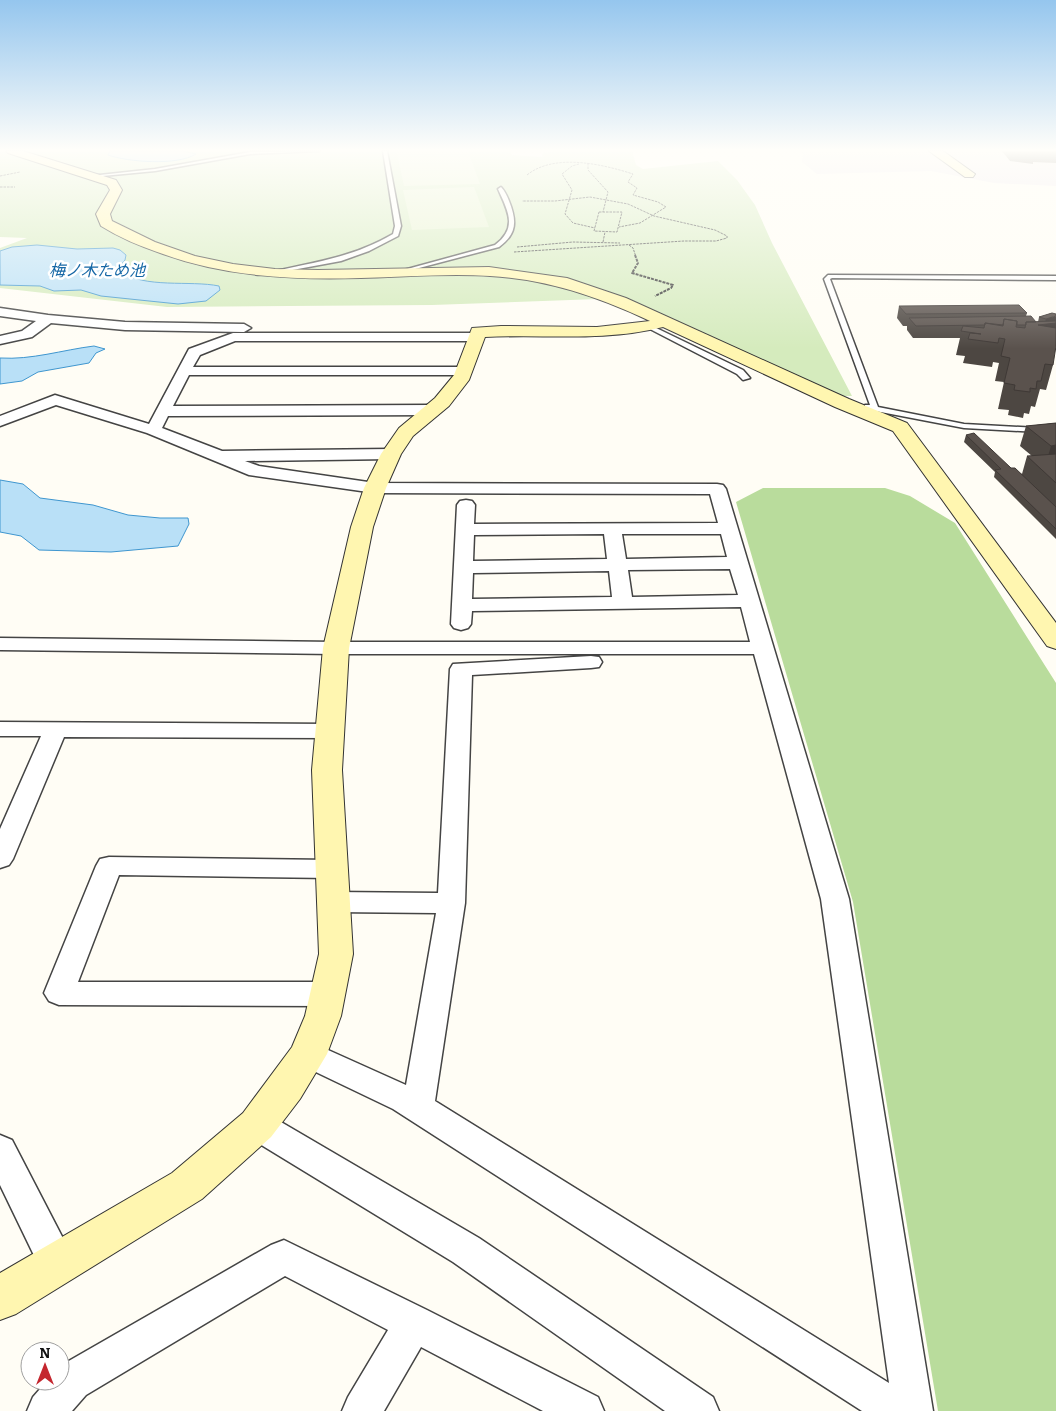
<svg xmlns="http://www.w3.org/2000/svg" width="1056" height="1411" font-family="Bitter,'Noto Sans JP',serif">
  <rect width="100%" height="100%" fill="#fffdf5"/>
  <path fill="#eee6ef" d="M 796,151 L 1056,151 L 1056,186 L 994,183 L 931,171 L 817,174 L 802,162 L 803,154 Z"/>
  <path fill="#d5ebbd" d="M 0,151 L 510,151 L 512,155 L 542,157 L 543,153 L 554,151 L 632,151 L 636,165 L 643,169 L 718,161 L 737,180 L 755,205 L 772,243 L 852,396 L 840,396 L 626,298 L 432,305 L 167,307 L 0,288 L 0,248 L 27,238 L 0,237 Z"/>
  <path fill="#b9dc9c" d="M 763,488 L 885,488 L 910,496 L 955,523 L 1056,683 L 1056,1411 L 938,1411 L 853,902 L 736,502 Z"/>
  <path fill="#e6f2cf" d="M 468,151 L 480,184 L 404,186 L 397,153 Z
    M 474,187 L 489,227 L 412,230 L 403,190 Z"/>
  <path fill="#b9e0f7" stroke="#3f96cf" d="M 110,151 L 183,151 L 196,154 C 177,166 128,162 108,155 Z
    M 37,245 L 77,249 L 113,248 L 120,250 L 126,255 L 125,260 L 119,267 L 120,271 C 144,289 190,280 219,286 L 220,290 L 206,301 L 178,304 L 101,296 L 81,290 L 54,291 L 40,286 L 0,285 L 0,251 L 12,247 Z
    M 94,346 L 105,349 L 96,353 L 89,363 L 38,372 L 22,381 L 0,384 L 0,358 C 32,360 62,350 94,346 Z
    M 0,480 L 23,484 L 40,498 L 93,505 L 128,515 L 160,518 L 188,518 L 189,524 L 178,546 L 111,552 L 39,550 L 21,536 L 0,532 Z"/>
  <g fill="none" stroke-linecap="round" stroke-linejoin="round">
    <defs>
      <path id="lane" d="M 319,151 L 250,154 L 155,171 L 92,177 L 90,176 L 155,169 L 250,152 Z
        M 383,151 L 387,151 L 401,226 L 398,236 L 369,251 L 341,261 L 276,273 L 276,271 C 320,261 353,257 393,234 L 395,226 Z
        M 501,187 C 505,191 507,196 509,201 C 517,221 517,234 499,247 L 400,273 L 400,271 L 495,245 C 518,228 508,211 498,189 Z
        M 828,275 L 1056,276 L 1056,280 L 832,278 L 830,279 L 878,407 L 964,424 L 1056,429 L 1056,433 L 964,428 L 865,409 L 865,405 L 870,405 L 824,279 Z
        M 648,326 L 652,326 L 743,370 L 750,378 L 743,380 L 737,374 L 648,328 Z"/>
      <path id="street" d="M 0,308 L 48,315 L 125,322 L 244,324 L 251,328 L 244,332 L 125,330 L 51,323 L 32,337 L 0,344 L 0,336 L 22,331 L 36,321 L 0,316 Z
        M 233,333 L 476,333 L 483,337 L 476,341 L 235,341 L 200,355 L 193,367 L 464,367 L 469,368 L 471,371 L 469,374 L 464,375 L 189,375 L 173,406 L 432,405 L 437,407 L 440,410 L 437,413 L 432,415 L 168,416 L 162,428 L 222,451 L 391,449 L 397,451 L 399,454 L 397,457 L 391,459 L 245,461 L 259,466 L 375,483 L 717,484 L 723,485 L 726,489 L 849,899 L 933,1411 L 862,1411 L 393,1109 L 297,1063 L 293,1054 L 297,1045 L 308,1041 L 406,1085 L 436,913 L 333,912 L 323,909 L 319,902 L 323,895 L 333,892 L 438,893 L 450,669 L 453,664 L 591,656 L 599,657 L 602,662 L 599,667 L 591,668 L 472,675 L 465,903 L 435,1101 L 889,1383 L 821,899 L 754,654 L 336,654 L 0,650 L 0,638 L 336,642 L 750,642 L 741,607 L 472,611 L 471,624 L 468,628 L 461,630 L 454,628 L 451,624 L 457,505 L 460,501 L 466,500 L 472,501 L 475,505 L 474,524 L 718,523 L 710,494 L 375,493 L 249,475 L 147,433 L 56,405 L 0,426 L 0,416 L 55,395 L 149,424 L 189,349 ZM 604,534 L 607,559 L 473,561 L 474,535 ZM 622,534 L 721,534 L 727,557 L 626,559 ZM 730,569 L 738,595 L 632,597 L 628,570 ZM 609,571 L 612,597 L 472,599 L 473,573 Z
        M 0,722 L 330,724 L 338,726 L 342,731 L 338,736 L 330,738 L 64,737 L 13,859 L 9,865 L 0,868 L 0,829 L 41,736 L 0,736 Z
        M 109,857 L 331,860 L 340,862 L 344,869 L 340,876 L 331,878 L 119,875 L 78,982 L 328,982 L 338,986 L 343,994 L 338,1002 L 328,1006 L 59,1005 L 49,1001 L 44,993 L 96,866 L 100,859 Z
        M 257,1111 L 269,1115 L 479,1238 L 713,1397 L 719,1411 L 665,1411 L 453,1262 L 245,1135 L 241,1125 L 245,1115 Z
        M 0,1135 L 12,1140 L 70,1252 L 75,1264 L 70,1276 L 57,1281 L 44,1276 L 0,1185 Z
        M 284,1240 L 427,1310 L 598,1397 L 604,1411 L 543,1411 L 421,1347 L 384,1411 L 342,1411 L 348,1397 L 388,1330 L 285,1276 L 86,1395 L 72,1411 L 27,1411 L 33,1397 L 47,1381 L 60,1381 L 60,1366 L 271,1245 Z"/>
      <path id="secondary" d="M 6,151 L 23,151 L 116,180 L 122,190 L 110,214 L 112,221 L 155,242 L 195,256 L 233,264 L 275,269 L 318,270 L 489,267 L 567,278 L 626,298 L 849,399 L 907,423 L 1056,623 L 1056,649 L 1047,646 L 893,431 L 835,407 L 663,327 C 604,342 545,334 485,337 L 469,380 L 449,406 L 413,436 L 401,454 L 386,488 L 373,527 L 349,648 L 342,770 L 353,954 L 341,1016 L 327,1054 L 300,1099 L 271,1137 L 202,1199 L 16,1314 L 0,1320 L 0,1273 L 172,1173 L 243,1113 L 292,1047 L 305,1016 L 319,954 L 312,770 L 323,648 L 351,527 L 364,488 L 381,454 L 399,428 L 435,398 L 454,375 L 472,328 L 501,326 L 597,327 L 650,321 C 599,297 547,279 490,276 C 448,273 404,277 361,278 C 294,280 227,277 163,254 C 142,247 120,238 101,226 L 96,214 L 110,190 L 107,185 L 8,153 Z
        M 929,151 L 943,151 L 975,174 L 973,177 L 965,177 Z"/>
    </defs>
    <use href="#lane" stroke="#444" stroke-width="3"/>
    <use href="#street" stroke="#444" stroke-width="3"/>
    <use href="#secondary" stroke="#333" stroke-width="2"/>
    <path stroke="#333" stroke-width="1" stroke-dasharray="2.5 1" stroke-linecap="butt" d="M 588,163 L 588,170 L 608,192 L 603,212
      M 579,164 L 572,166 L 562,174 L 572,190 L 565,214 L 573,223 L 595,228
      M 527,175 C 554,153 602,164 633,174 L 628,182 L 637,188 L 633,195 L 658,202 L 666,207 L 640,223 L 619,227
      M 0,176 L 20,172
      M 0,187 L 15,187
      M 599,212 L 622,212 L 617,232 L 594,231 Z
      M 603,242 L 605,232
      M 629,245 L 633,248 L 636,257
      M 517,247 L 573,242 L 620,243
      M 514,252 L 684,241 L 716,241 L 727,238 L 727,236 L 715,230 L 654,216 L 628,204 L 590,197 L 555,201 L 522,201"/>
    <path stroke="#333" stroke-width="2" stroke-dasharray="3 1" stroke-linecap="butt" d="M 635,255 L 638,263 L 632,273 L 673,285 L 671,288 L 655,296"/>
    <use href="#lane" fill="#fff" fill-rule="evenodd"/>
    <use href="#street" fill="#fff" fill-rule="evenodd"/>
    <use href="#secondary" fill="#fff6b0" fill-rule="evenodd"/>
  </g>
  <path fill="#4d4742" d="M 1002,151 L 1056,151 L 1056,163 L 1033,162 L 1033,164 L 1010,161 Z
    M 899,306 L 1027,313 L 1026,316 L 1036,322 L 1038,322 L 1039,317 L 1052,313 L 1053,365 L 1046,390 L 1040,389 L 1035,407 L 1031,406 L 1029,414 L 1024,413 L 1023,418 L 1008,415 L 1009,410 L 998,409 L 1004,382 L 995,381 L 999,363 L 993,362 L 992,367 L 963,363 L 965,356 L 956,355 L 960,338 L 913,338 L 907,330 L 907,326 L 903,326 L 897,318 Z
    M 1056,423 L 1056,539 L 994,477 L 995,472 L 964,442 L 966,435 L 1011,468 L 1022,474 L 1027,456 L 1032,456 L 1020,446 L 1026,426 Z"/>
  <path fill="#3f3936" d="M 1056,316 L 1056,346 L 1038,325 L 1044,325 L 1046,319 Z
    M 1056,445 L 1056,465 L 1045,466 L 1051,446 Z"/>
  <path fill="#5a524d" stroke="#3f3936" d="M 1019,305 L 1027,313 L 906,314 L 899,306 Z
    M 1052,313 L 1056,314 L 1056,316 L 1046,319 L 1039,317 Z
    M 1031,316 L 1036,322 L 1026,322 L 1026,325 L 1017,325 L 1017,321 L 1004,319 L 1003,325 L 985,323 L 985,325 L 916,326 L 909,318 Z
    M 1004,319 L 1017,321 L 1016,327 L 1025,328 L 1026,322 L 1056,321 L 1056,323 L 1038,325 L 1056,328 L 1056,346 L 1053,365 L 1045,364 L 1041,381 L 1037,381 L 1036,389 L 1030,388 L 1030,392 L 1014,390 L 1015,385 L 1004,383 L 1010,358 L 1001,356 L 1005,339 L 999,338 L 998,343 L 968,339 L 970,333 L 981,334 L 961,331 L 963,326 L 984,328 L 985,323 L 1003,326 Z
    M 1056,423 L 1056,445 L 1051,446 L 1026,426 Z
    M 974,433 L 1011,468 L 1015,468 L 1056,507 L 1056,529 L 995,470 L 1001,469 L 966,435 Z
    M 1056,454 L 1056,483 L 1027,456 Z"/>
  <linearGradient id="sky" x2="0" y2="1"><stop stop-color="#95c6ee"/><stop offset="0.43" stop-color="#fffefa"/><stop offset="1" stop-color="#fffefa" stop-opacity="0"/></linearGradient>
  <rect width="1056" height="349" fill="url(#sky)"/>
  <g text-anchor="middle" dominant-baseline="central" stroke-width="5" stroke-linejoin="round" paint-order="stroke">
    <g font-size="16" font-style="italic" fill="#1768a6" stroke="#fff">
      <text x="97" y="270">梅ノ木ため池</text>
    </g>
  </g>
  <g transform="translate(45 1366)"><circle r="24" fill="#ffffff" stroke="#a0a0a0"/>
  <path d="M0-4L9 19L0 12L-9 19Z" fill="#c4262e"/>
  <text y="-8" font-size="14" font-weight="bold" text-anchor="middle" fill="#111111">N</text>
  </g>
</svg>
